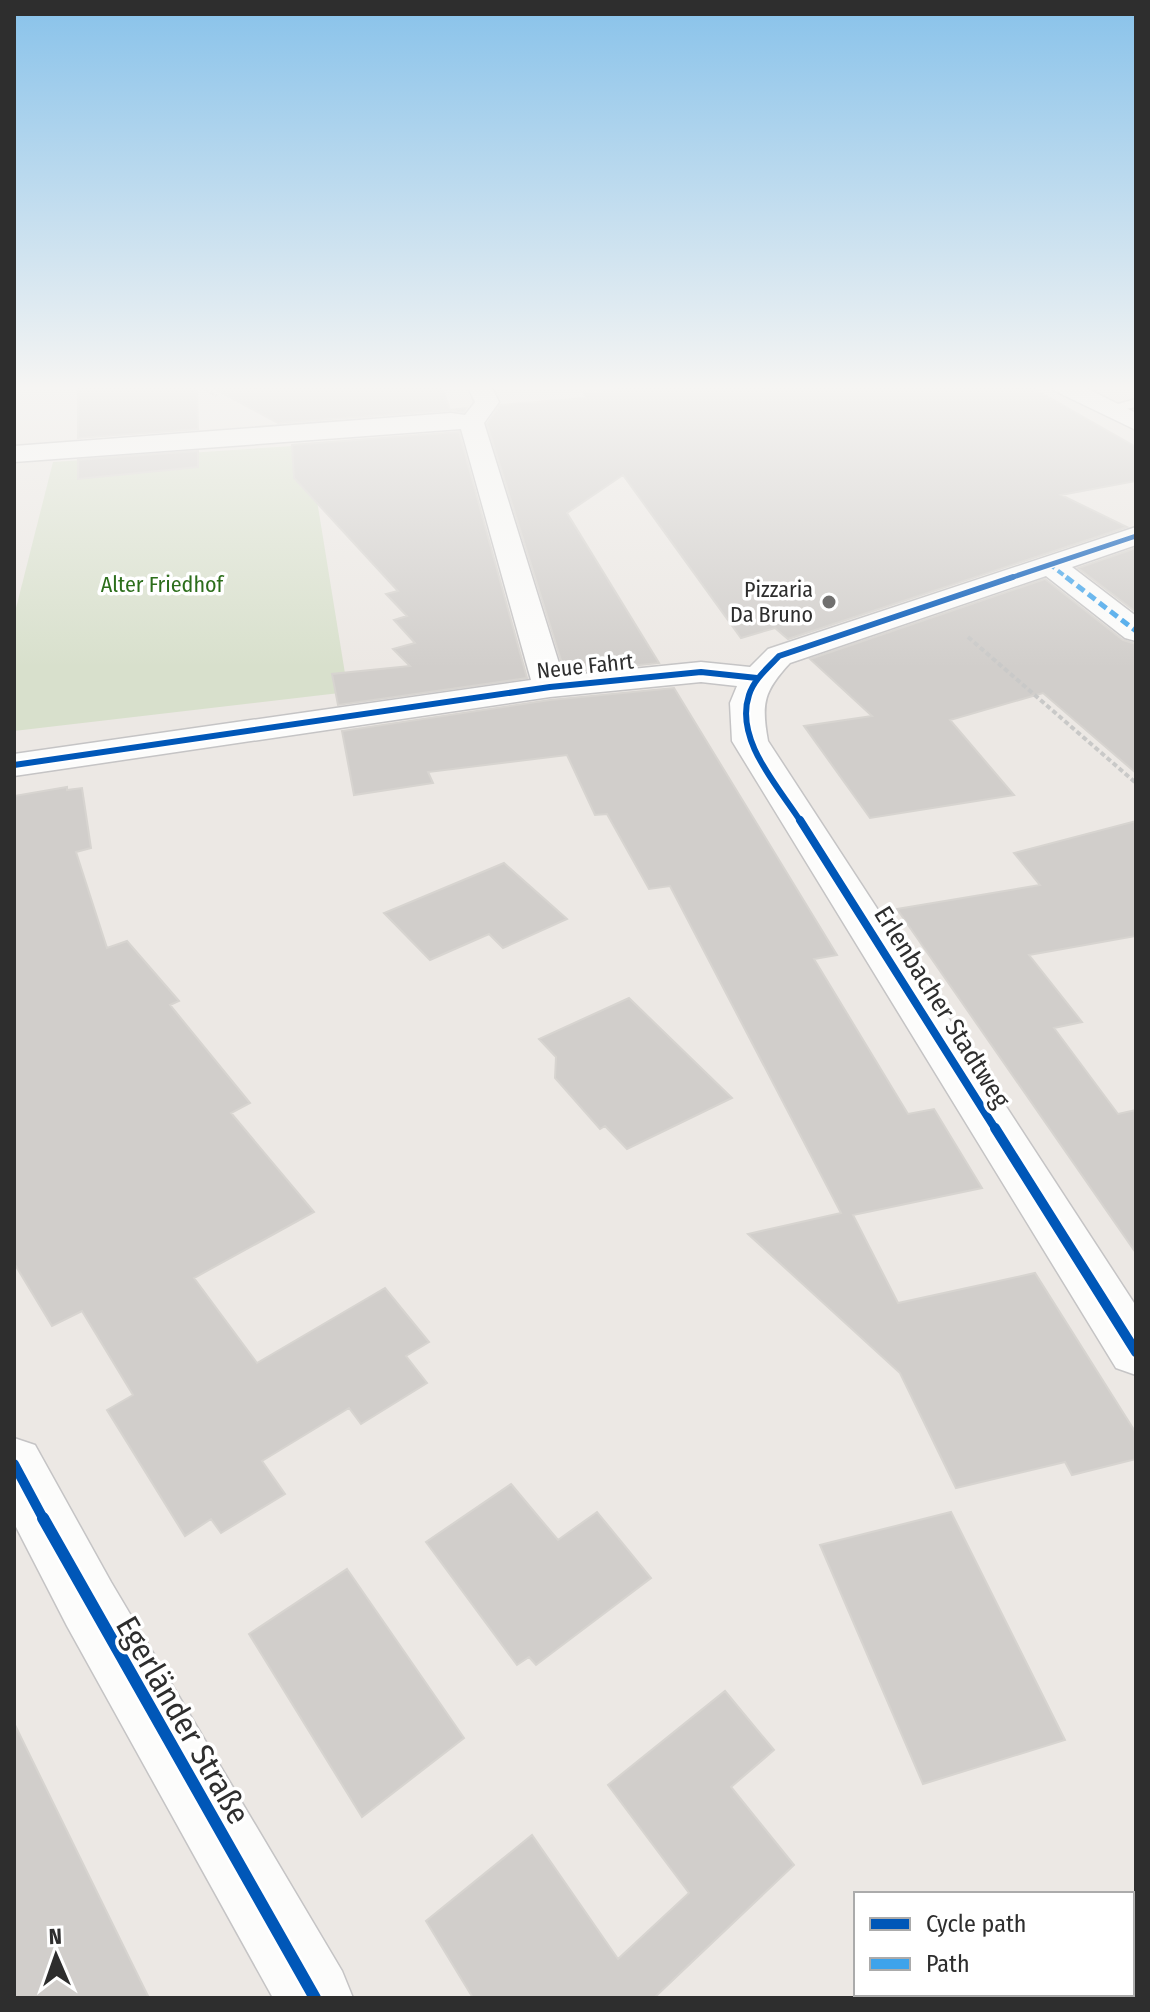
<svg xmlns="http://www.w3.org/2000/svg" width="1150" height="2012" font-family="'Fira Sans Condensed',sans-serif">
  <rect width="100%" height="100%" fill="#ece8e4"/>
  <path fill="#d8e0cc" d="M 308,445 L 348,692 L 14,731 L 14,616 L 53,462 Z"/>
  <path fill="#d1cecb" stroke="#d7d4d0" stroke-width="2" d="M 78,386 L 197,386 L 198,429 L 78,438 Z
    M 209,386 L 442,386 L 450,410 L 466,408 L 464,412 L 451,410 L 278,423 Z
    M 656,386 L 1029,386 L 1136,447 L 1136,481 L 1061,495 L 1127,527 L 788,639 L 775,628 L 741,638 L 623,475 L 567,513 L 659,663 L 565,673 L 487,424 L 500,405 L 586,398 L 583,392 Z
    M 459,432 L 527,678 L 338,705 L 332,674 L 410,666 L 393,649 L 415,643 L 394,620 L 407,616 L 386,594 L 398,591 L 294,478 L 292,445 Z
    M 198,451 L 198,467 L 78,479 L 78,460 Z
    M 1136,548 L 1136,612 L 1078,568 Z
    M 1045,579 L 1123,640 L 1136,644 L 1136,773 L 1043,693 L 950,720 L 1014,795 L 870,818 L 804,726 L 872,716 L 810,659 Z
    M 674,688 L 837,955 L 814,959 L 908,1114 L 934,1109 L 982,1188 L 853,1215 L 898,1303 L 1035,1273 L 1136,1433 L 1136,1459 L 1072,1475 L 1065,1462 L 956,1488 L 900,1373 L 748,1234 L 841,1213 L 670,886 L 649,889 L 607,814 L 595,815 L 567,755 L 428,772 L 433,783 L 354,795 L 342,731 L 550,700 Z
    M 67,787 L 67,790 L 82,788 L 91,848 L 76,852 L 107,948 L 127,941 L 179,1001 L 170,1005 L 250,1103 L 231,1113 L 314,1212 L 194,1278 L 257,1363 L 385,1288 L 429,1342 L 406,1356 L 427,1383 L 361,1424 L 349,1408 L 262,1461 L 285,1494 L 221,1533 L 211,1519 L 185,1536 L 107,1410 L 133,1395 L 82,1311 L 52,1326 L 14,1263 L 14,796 Z
    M 1136,821 L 1136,936 L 1029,955 L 1082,1022 L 1054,1028 L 1118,1114 L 1136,1110 L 1136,1253 L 897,909 L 1040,885 L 1014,853 Z
    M 504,863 L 567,919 L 503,948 L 489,934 L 430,960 L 384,913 Z
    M 629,998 L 732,1098 L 627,1149 L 605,1126 L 600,1129 L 555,1078 L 556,1057 L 539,1039 Z
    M 511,1484 L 558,1540 L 597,1512 L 651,1578 L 536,1665 L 529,1657 L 517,1665 L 426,1542 Z
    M 951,1512 L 1065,1740 L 923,1784 L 820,1545 Z
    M 347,1569 L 464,1738 L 362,1817 L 249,1634 Z
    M 725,1691 L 774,1750 L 731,1787 L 794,1865 L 654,1998 L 473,1998 L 426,1921 L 532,1835 L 618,1959 L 689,1893 L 608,1785 Z
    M 14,1723 L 90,1878 L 149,1998 L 14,1998 Z"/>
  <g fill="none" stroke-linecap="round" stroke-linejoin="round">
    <defs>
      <path id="service" d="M 1136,399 L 1136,407 L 1107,413 L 1100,409 Z"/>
      <path id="minor" d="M 467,386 L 491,386 L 499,402 L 484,423 L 563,676 L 701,662 L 750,667 L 768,649 L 1136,527 L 1136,545 L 1072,567 L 1136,616 L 1136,641 L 1125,638 L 1046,576 L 790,663 C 764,691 761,703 768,741 L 1136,1306 L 1136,1375 L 1116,1368 L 732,741 L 730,703 L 737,686 L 701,682 L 550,697 L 14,776 L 14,754 L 531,680 L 461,429 L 14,462 L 14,446 L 451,413 L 465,415 L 475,402 Z
        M 1051,386 L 1082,386 L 1136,413 L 1136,430 L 1055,391 Z
        M 14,1438 L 35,1445 L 111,1582 L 342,1971 L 353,1998 L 273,1998 L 67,1626 L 14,1523 Z"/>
    </defs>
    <use href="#service" stroke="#c5c4c5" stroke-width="3"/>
    <use href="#minor" stroke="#c5c4c5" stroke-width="3"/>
    <path stroke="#c9c9c8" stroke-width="3" stroke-dasharray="4 2" stroke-linecap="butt" d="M 200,386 L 217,396"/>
    <path stroke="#c9c9c8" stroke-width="4" stroke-dasharray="5 3" stroke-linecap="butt" d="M 968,637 L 1136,783"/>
    <use href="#service" fill="#fcfcfb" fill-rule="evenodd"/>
    <use href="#minor" fill="#fcfcfb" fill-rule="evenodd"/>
    <path stroke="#3ea3eb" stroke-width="4" stroke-dasharray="7 4" stroke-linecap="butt" d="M 1049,564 L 1069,579"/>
    <path stroke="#3ea3eb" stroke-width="5" stroke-dasharray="9 5" stroke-linecap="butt" d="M 1066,577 L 1136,631"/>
    <defs>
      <path id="cycleway-far4" d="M 1007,579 L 1136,536"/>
      <path id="cycleway-far3" d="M 14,765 L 550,687 L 701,672 L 757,678
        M 801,822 C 779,787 734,740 749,695 C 754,679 768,668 779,656 L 1013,577"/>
      <path id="cycleway-far2" d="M 800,820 L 996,1130"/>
      <path id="cycleway-far1" d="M 995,1128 L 1136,1352
        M 14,1464 L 44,1520"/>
      <path id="cycleway" d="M 43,1518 L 315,1998"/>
    </defs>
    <use href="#cycleway-far4" stroke="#fff" stroke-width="8"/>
    <use href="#cycleway-far3" stroke="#fff" stroke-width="10"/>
    <use href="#cycleway-far2" stroke="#fff" stroke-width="13"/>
    <use href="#cycleway-far1" stroke="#fff" stroke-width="15"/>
    <use href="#cycleway" stroke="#fff" stroke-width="17"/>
    <use href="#cycleway-far4" stroke="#0057b8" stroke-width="5"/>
    <use href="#cycleway-far3" stroke="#0057b8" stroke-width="6"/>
    <use href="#cycleway-far2" stroke="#0057b8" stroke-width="8"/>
    <use href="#cycleway-far1" stroke="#0057b8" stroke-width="10"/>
    <use href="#cycleway" stroke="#0057b8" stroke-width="12"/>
  </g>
  <linearGradient id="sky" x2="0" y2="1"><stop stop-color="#88c2ea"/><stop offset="0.58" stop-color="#f6f5f3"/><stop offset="1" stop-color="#f6f5f3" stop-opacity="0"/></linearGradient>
  <rect width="1150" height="668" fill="url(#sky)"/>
  <circle fill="#706f6e" stroke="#fff" stroke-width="3" cx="829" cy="602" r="8"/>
  <g text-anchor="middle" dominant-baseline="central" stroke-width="7" stroke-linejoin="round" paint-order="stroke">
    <g font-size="22" fill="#2c6e1b" stroke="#fff">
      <text x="162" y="584">Alter Friedhof</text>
    </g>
    <g font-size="22" fill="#2e2e2e" stroke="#fff" text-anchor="end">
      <text x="813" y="589">Pizzaria<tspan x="813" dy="25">Da Bruno</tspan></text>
    </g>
    <g font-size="22" fill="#2e2e2e" stroke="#fff">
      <text transform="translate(585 666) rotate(-6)">Neue Fahrt</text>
    </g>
    <g font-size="26" fill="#2e2e2e" stroke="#fff">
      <text transform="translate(942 1007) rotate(58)">Erlenbacher Stadtweg</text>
    </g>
    <g font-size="32" fill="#2e2e2e" stroke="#fff">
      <text transform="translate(183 1720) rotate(60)">Egerländer Straße</text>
    </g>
  </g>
  <rect width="1150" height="2012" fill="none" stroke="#2e2e2e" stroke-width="32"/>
  <rect x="854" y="1892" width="280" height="104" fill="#ffffff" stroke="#ababab" stroke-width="2"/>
  <rect x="870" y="1918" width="40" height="12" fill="#0057b8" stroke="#ababab" stroke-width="2"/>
  <text x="926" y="1932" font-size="24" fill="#2e2e2e">Cycle path</text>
  <rect x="870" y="1958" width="40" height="12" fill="#3ea3eb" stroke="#ababab" stroke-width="2"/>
  <text x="926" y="1972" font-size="24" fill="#2e2e2e">Path</text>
  <g transform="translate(56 1956) rotate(358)" stroke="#ffffff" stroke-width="6" paint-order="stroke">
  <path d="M0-6L14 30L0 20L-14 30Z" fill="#2e2e2e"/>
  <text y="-12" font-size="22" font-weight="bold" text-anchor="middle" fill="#2e2e2e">N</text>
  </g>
</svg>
